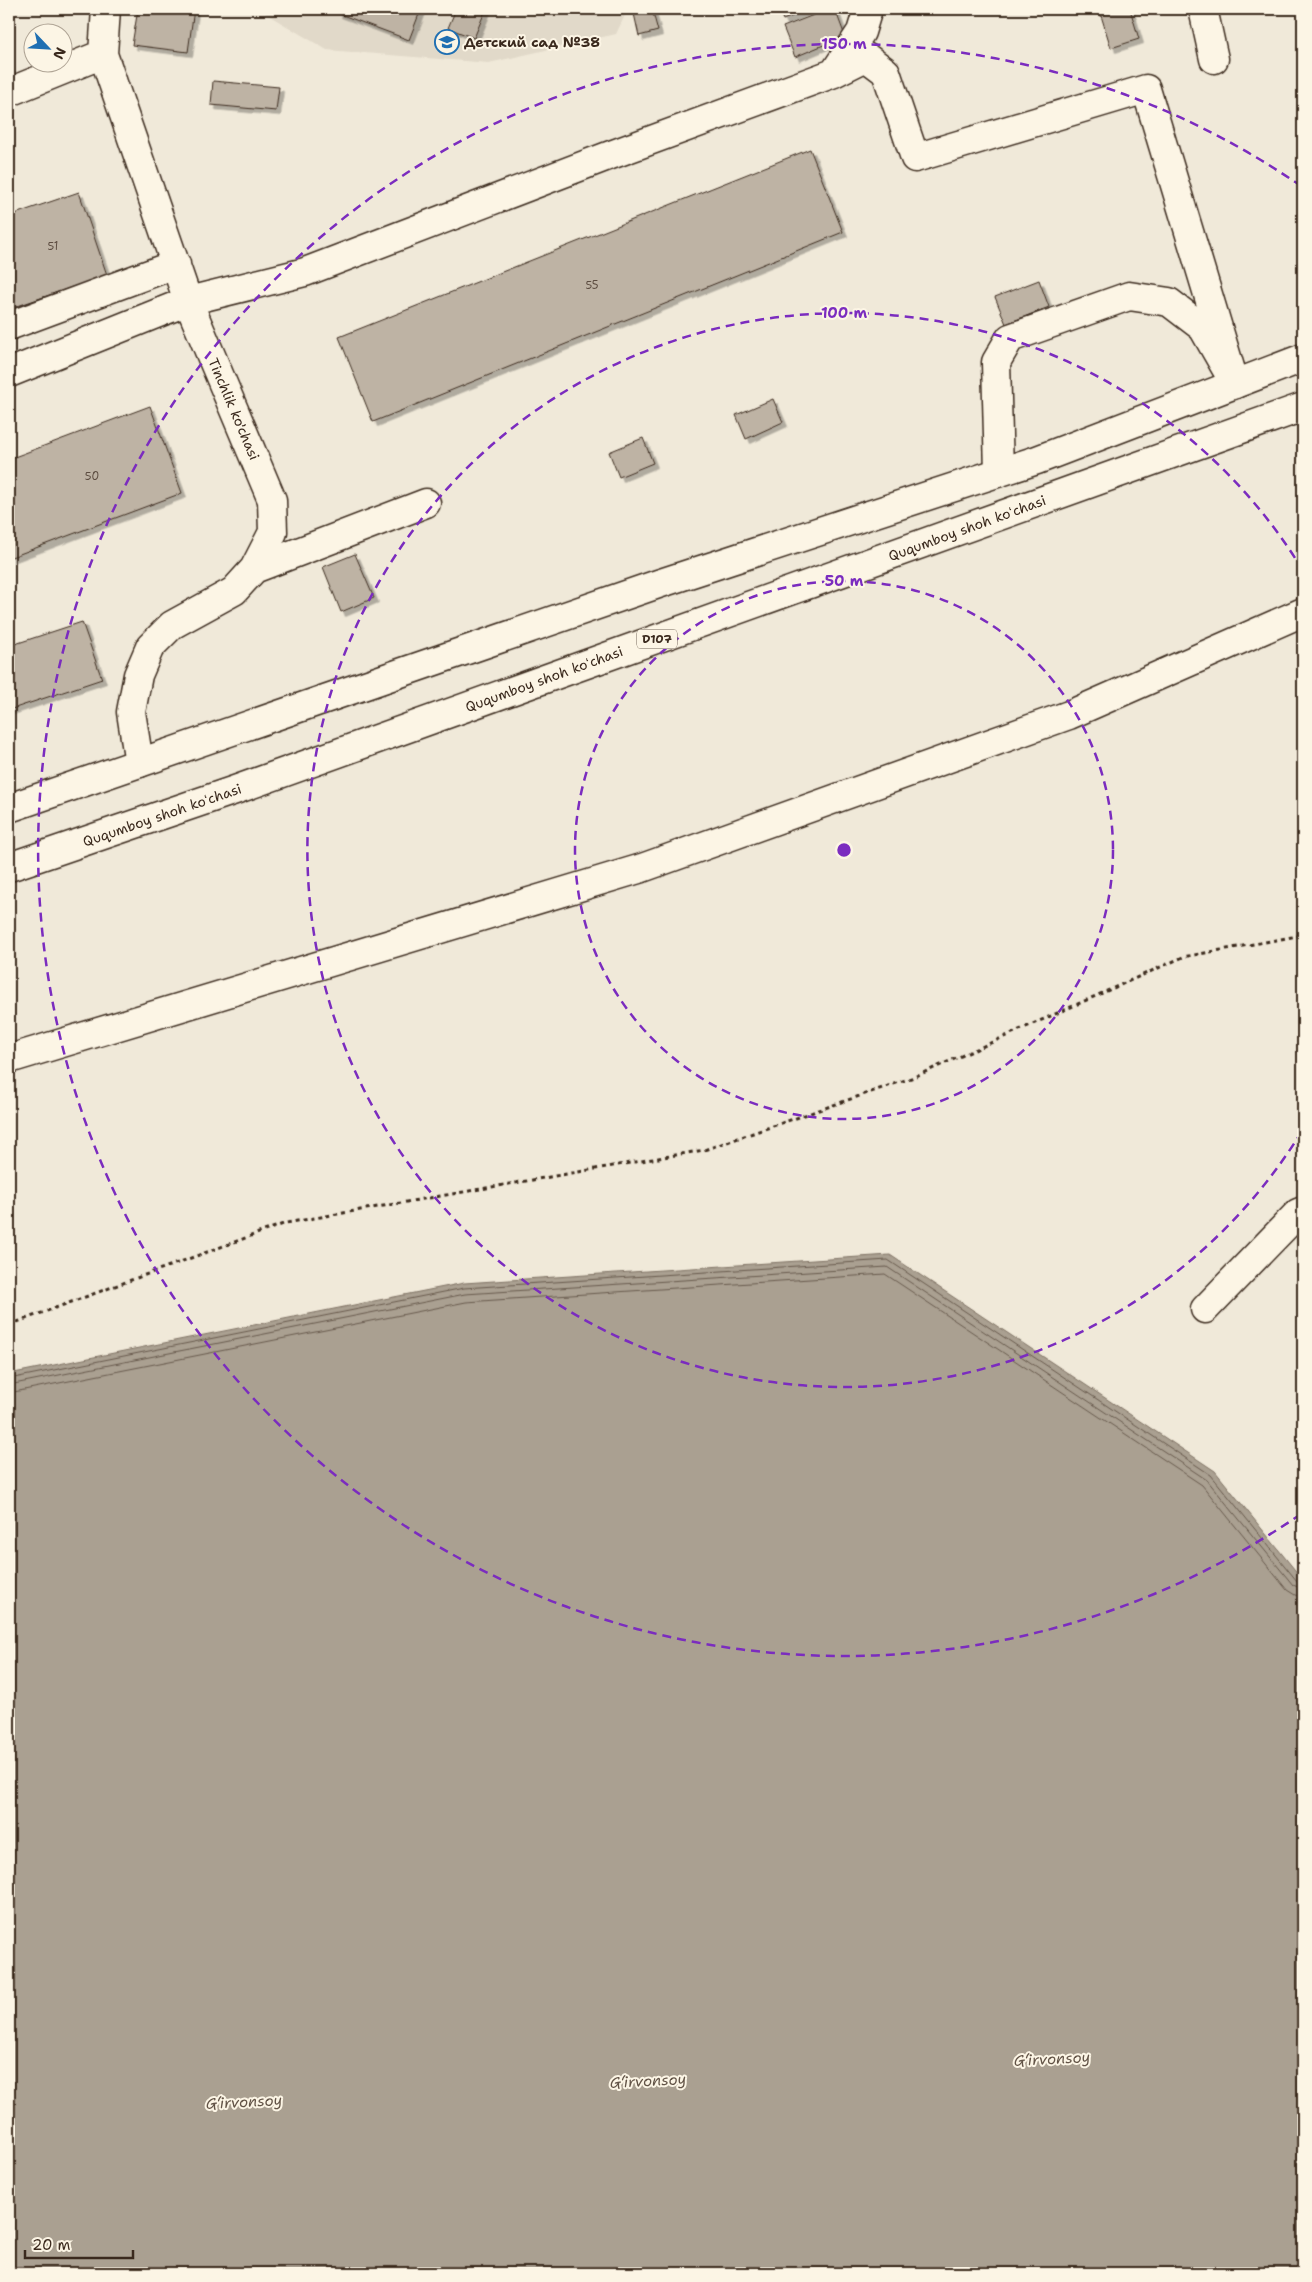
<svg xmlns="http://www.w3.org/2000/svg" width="1312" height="2282" font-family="'Shantell Sans',sans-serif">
  <defs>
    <filter id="shadow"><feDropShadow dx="4.5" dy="4.5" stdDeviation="0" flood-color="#0004"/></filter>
  </defs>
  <rect width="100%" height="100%" fill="#f0e9d9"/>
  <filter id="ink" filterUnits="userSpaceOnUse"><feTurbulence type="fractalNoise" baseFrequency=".02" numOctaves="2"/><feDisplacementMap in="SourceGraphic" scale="10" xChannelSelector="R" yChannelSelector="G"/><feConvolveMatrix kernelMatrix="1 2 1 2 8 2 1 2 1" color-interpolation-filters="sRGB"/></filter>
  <g filter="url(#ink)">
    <path fill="#e1d9c9" d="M 258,9 L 628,9 L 616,34 L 489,63 L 327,50 Z"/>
    <path fill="#aaa091" stroke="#7e7163" d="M 890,1255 L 1215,1471 L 1303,1580 L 1303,2273 L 9,2273 L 9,1374 L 464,1283 Z"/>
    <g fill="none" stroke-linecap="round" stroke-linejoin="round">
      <path stroke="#67594c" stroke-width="1" d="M 9,1379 L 464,1288 L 888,1260 L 1211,1475 L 1297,1581 L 1303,1583
        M 9,1385 L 465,1294 L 887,1267 L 1207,1480 L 1293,1585 L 1303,1589
        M 9,1393 L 466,1302 L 885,1274 L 1202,1485 L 1287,1590 L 1295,1595 L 1303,1597"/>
    </g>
    <path fill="#beb3a4" stroke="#3b2a1e" filter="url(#shadow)" d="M 138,9 L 194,9 L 188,52 L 132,45 Z
      M 338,9 L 421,9 L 409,40 L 337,13 Z
      M 456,9 L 486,9 L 474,38 L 448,28 Z
      M 633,9 L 652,9 L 658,31 L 639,36 Z
      M 778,9 L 810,9 L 783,20 Z
      M 829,9 L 835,9 L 845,36 L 795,57 L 783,27 Z
      M 1099,9 L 1130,9 L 1139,39 L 1111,48 Z
      M 213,81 L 279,87 L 276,111 L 211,105 Z
      M 810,149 L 843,232 L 373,422 L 339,337 Z
      M 79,192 L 107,275 L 9,309 L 9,216 Z
      M 1039,280 L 1049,307 L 1006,324 L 995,297 Z
      M 773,399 L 783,422 L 746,439 L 736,415 Z
      M 150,406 L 182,493 L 9,558 L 9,459 Z
      M 643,438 L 653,463 L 619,477 L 609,452 Z
      M 355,554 L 374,598 L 341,612 L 323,567 Z
      M 82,622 L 102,679 L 9,710 L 9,646 Z"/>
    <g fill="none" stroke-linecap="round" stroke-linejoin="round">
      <defs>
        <path id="minor" d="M 106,9 L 103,54 L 188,301 L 272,500 L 273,532 L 254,569 L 234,591 L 172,625 L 150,647 L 138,675 L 131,712 L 139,763
          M 1203,9 L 1214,59
          M 834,73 L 866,57 L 886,72 L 915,158 L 1146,89 L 1235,384 L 1203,328 L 1169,302 L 1129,296 L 1010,338 L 996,362 L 999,472
          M 9,92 L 103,54
          M 9,326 L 176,264
          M 9,373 L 188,301 L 305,272 L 608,156 L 834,73 L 861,32 L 868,9
          M 254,569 L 426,503
          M 9,1059 L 642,868 L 1069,715 L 1303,612
          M 1205,1309 L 1298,1213 L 1303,1211"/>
        <path id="major" d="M 9,808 L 658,584 L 1037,460 L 1303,358
          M 9,867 L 235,790 L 1303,407"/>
      </defs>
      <use href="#minor" stroke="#3b2a1e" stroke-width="31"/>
      <use href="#major" stroke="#3b2a1e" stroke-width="31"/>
      <path stroke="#3b2a1e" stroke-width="3" stroke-dasharray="4 4" stroke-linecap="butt" d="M 9,1325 L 286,1223 L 704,1150 L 914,1077 L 1183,957 L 1303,935"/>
      <use href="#minor" stroke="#fcf5e5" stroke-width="28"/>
      <use href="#major" stroke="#fcf5e5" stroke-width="28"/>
    </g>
  </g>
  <g fill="none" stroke="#7b2cbf" stroke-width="2.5" stroke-dasharray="9 6">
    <circle cx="844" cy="850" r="269"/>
    <path d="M1302 1131A537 537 0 1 1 1302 569"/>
    <path d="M1301 1514A806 806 0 1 1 1301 186"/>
  </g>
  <defs>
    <symbol id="school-ring" viewBox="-11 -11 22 22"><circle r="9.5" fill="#fcf5e5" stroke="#1f6fb2" stroke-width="1.5"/><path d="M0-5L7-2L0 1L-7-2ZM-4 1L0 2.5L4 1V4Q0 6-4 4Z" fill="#1f6fb2"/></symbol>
  </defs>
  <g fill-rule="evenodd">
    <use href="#school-ring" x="433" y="28" width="28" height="28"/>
  </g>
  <g text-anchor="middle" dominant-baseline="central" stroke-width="4" stroke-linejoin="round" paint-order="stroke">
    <g font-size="11" fill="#5c4c40">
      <text x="53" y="246">51</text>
      <text x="592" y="285">55</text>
      <text x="92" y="476">50</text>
    </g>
    <rect fill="#fcf5e5" stroke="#75675a" stroke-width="1" x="637" y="629.5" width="40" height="19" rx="4"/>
    <g font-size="12" font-weight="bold" fill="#3b2a1e">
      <text x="657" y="639">D107</text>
    </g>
    <g font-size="14" font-weight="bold" fill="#3b2a1e" stroke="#fcf5e5" text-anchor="start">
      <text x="464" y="42">Детский сад №38</text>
    </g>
    <g font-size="14" fill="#3b2a1e" stroke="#fcf5e5">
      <text transform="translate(234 409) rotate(67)">Tinchlik ko'chasi</text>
      <text transform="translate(967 528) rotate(-20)">Ququmboy shoh koʻchasi</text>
      <text transform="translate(544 679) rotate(-20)">Ququmboy shoh koʻchasi</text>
      <text transform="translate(162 815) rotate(-19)">Ququmboy shoh koʻchasi</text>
    </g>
    <g font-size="15" font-style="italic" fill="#625346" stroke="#fcf5e5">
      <text transform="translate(1052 2059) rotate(-3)">G‘irvonsoy</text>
      <text transform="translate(648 2081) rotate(-3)">G‘irvonsoy</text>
      <text transform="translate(244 2102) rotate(-3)">G‘irvonsoy</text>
    </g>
  </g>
  <circle cx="844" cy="850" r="8" fill="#7b2cbf" stroke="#fcf5e5" stroke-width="2.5"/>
  <g font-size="15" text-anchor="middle" font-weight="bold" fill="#7b2cbf" stroke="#fcf5e5" stroke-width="4" stroke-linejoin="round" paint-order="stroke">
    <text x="844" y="49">150 m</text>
    <text x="844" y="318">100 m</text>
    <text x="844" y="586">50 m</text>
  </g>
  <rect width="1312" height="2282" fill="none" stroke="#fcf5e5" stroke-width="30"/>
  <rect x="15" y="15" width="1282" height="2252" fill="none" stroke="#3b2a1e" stroke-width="2" filter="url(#ink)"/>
  <g transform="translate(48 48) rotate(115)"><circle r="24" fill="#fcf5e5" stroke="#afa495"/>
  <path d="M0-4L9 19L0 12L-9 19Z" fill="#1f6fb2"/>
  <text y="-8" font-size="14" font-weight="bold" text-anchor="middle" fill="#3b2a1e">N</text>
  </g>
  <path d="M25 2250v8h108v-8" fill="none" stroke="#3b2a1e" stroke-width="2.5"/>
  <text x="32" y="2250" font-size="15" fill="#3b2a1e" stroke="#fcf5e5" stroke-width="4" paint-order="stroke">20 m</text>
</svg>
